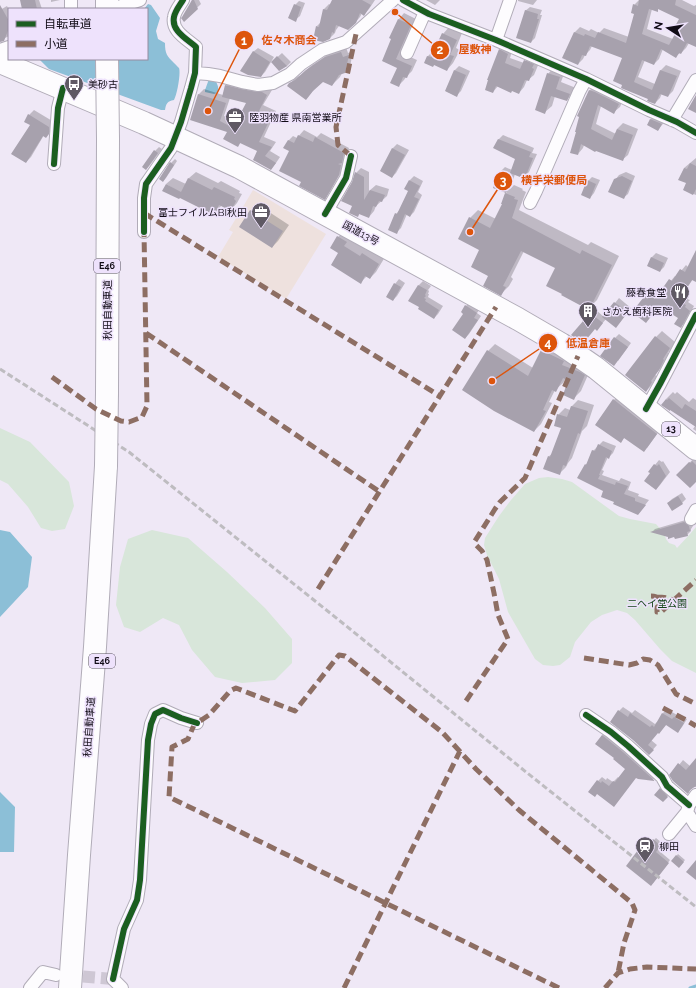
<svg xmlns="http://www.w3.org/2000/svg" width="696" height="988" font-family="Raleway,'Noto Sans JP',sans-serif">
  <rect width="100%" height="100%" fill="#efe8f6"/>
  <path fill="#eee1de" d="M 253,190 L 326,234 L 286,299 L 218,257 L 233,232 L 229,230 Z"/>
  <path fill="#d8e6da" d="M 0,428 L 30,442 L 69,482 L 74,506 L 65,529 L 52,531 L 41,528 L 28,507 L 8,484 L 0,480 Z
    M 548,477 L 562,479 L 572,482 L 619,516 L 630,519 L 656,524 L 664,533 L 666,539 L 669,543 L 675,545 L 677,548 L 690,534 L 696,527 L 696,673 L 672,661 L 660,649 L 635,620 L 627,613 L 617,610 L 602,615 L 591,622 L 575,642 L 570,657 L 560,665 L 553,666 L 543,665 L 535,659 L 508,612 L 499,579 L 487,555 L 484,545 L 485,538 L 499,516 L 511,500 L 525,484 L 539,478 Z
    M 152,530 L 188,538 L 227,572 L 265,608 L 292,639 L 292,663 L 275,680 L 242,683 L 215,677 L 192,650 L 179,625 L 163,618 L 140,632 L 124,627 L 116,605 L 120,567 L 128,539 Z"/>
  <path fill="#8cbfd7" d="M 148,4 L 151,5 L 160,18 L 156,31 L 158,39 L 165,43 C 165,54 167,56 174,63 C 175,64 178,67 179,68 C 181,73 177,95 174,100 C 167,101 166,104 165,110 L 161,110 L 49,69 L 39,59 L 147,59 L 147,9 L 144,9 Z
    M 214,78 C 217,84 220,87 217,93 L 214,94 L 205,92 L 205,90 L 209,79 Z
    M 0,530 L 10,532 L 32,557 L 28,587 L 0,617 Z
    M 0,792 L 15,807 L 14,852 L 0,852 Z"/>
  <path fill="#0003" fill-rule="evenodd" d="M 21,0 L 39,0 L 42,9 L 23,9 Z
    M 51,0 L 60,0 L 51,2 Z
    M 192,0 L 199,0 L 201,4 L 184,20 Z
    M 333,0 L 375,0 L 369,9 L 364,14 L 362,13 L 360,17 L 355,23 L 339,26 L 336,30 L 335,33 L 329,39 L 317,26 L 321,22 L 324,9 L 329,4 L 331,5 Z
    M 426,0 L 440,0 L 435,5 Z
    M 518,0 L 537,0 L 533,5 L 518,1 Z
    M 639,0 L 682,0 L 694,6 L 696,5 L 696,46 L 689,43 L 686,48 L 681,53 L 680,53 L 676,56 L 663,49 L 659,59 L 654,64 L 645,60 L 638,77 L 655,84 L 661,70 L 666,65 L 681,71 L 673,91 L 668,96 L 662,93 L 660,98 L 655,103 L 649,99 L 622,87 L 624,58 L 592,46 L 590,50 L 585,55 L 583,59 L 578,64 L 564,58 L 575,32 L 580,27 L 589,31 L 591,29 L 599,33 L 604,28 L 629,37 L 635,13 L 634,5 ZM 659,8 L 680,18 L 677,31 L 673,39 L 647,29 L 652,9 L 657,10 Z
    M 299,1 L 305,3 L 300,16 L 295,20 L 295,5 Z
    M 7,6 L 9,10 L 9,36 L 5,38 L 3,37 L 0,40 L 0,10 Z
    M 530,7 L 542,10 L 540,15 L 542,15 L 535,38 L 531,42 L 525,11 Z
    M 404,13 L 416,19 L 401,53 L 417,60 L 412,71 L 406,77 L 404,80 L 398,86 L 398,67 L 383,61 L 393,39 L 390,38 L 399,19 Z
    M 449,27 L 462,33 L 456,48 L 460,50 L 453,63 L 447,70 L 435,64 L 433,66 L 425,63 L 428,56 L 434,50 L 443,34 Z
    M 505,44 L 513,48 L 510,58 L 524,63 L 530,55 L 539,63 L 534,75 L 528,80 L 527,80 L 524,87 L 519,93 L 498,86 L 493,92 L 500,50 Z
    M 346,47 L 348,53 L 353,51 L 350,67 L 345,72 L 342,73 L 340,77 L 332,85 L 323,81 L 316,87 L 306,99 L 290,84 L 295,78 L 301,75 L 312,65 L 332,52 Z
    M 258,48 L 274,57 L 265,72 L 261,76 L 253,52 Z
    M 282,53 L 291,62 L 287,66 L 279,70 L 272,62 Z
    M 459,66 L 470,71 L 461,91 L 456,96 L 446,91 L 455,70 Z
    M 554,67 L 565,71 L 561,82 L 576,88 L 573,93 L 567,100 L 555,96 L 552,106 L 545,112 L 548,74 Z
    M 231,80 L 267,87 L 272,90 L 263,105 L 276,111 L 264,137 L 276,142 L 270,151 L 280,157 L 276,163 L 271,169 L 258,150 L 241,142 L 238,146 L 228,131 L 191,119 L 199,94 L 204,89 L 223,95 L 226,86 ZM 230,98 L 248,102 L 238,122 L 224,116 Z
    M 595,85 L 624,98 L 620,107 L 614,112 L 601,106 L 596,124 L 616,134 L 617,129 L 623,123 L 638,129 L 628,155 L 622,160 L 584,145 L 583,148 L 578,154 L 590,90 Z
    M 34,110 L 54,122 L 51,131 L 46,136 L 44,135 L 31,157 L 26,162 L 31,124 L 29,115 Z
    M 655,115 L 666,120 L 658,130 L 648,124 L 651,119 Z
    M 304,130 L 317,137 L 321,133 L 349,148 L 346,158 L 344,160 L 345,160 L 343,169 L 329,193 L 325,198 L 302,182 L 291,151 L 288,141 L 293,136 L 297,138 Z
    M 503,135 L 534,148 L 532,153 L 537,154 L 529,172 L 525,176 L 515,174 L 510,189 L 514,185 L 523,189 L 522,190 L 526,192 L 519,210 L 588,245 L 591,242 L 619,256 L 597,300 L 589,308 L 557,268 L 524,251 L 511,277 L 513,279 L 509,286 L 501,294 L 490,276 L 470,218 L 478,210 L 496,219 L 504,204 L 505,194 L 507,192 L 495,187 L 501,171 L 505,167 L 512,170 L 516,159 L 495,148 L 499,139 Z
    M 397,144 L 409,150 L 396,173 L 392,177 L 381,171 L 393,148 Z
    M 159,147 L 162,149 L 150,165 L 146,169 L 155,151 Z
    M 696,158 L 696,195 L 684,190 L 687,183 L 684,168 Z
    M 175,159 L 177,161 L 166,178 L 163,181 L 160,179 L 171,163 Z
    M 361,168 L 369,172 L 369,191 L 376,185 L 389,189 L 387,196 L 376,206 L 374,211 L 369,217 L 360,213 L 358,216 L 353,206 L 353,182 L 356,173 Z
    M 196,172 L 218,183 L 221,181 L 240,191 L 239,193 L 242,194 L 237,203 L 231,210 L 222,205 L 214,214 L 166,184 L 173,178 L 186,184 L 189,178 Z
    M 626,172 L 635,176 L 628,194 L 623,198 L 615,180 L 619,175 Z
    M 414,176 L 423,181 L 418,192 L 422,195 L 414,212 L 410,216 L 407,214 L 401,228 L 397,232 L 396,214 L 400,210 L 409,190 L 410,180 Z
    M 592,177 L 600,180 L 594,193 L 590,198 L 588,181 Z
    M 257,204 L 289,225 L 278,241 L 272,247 L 251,211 Z
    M 345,230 L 350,239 L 367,250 L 369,247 L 385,257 L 376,272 L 370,278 L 367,276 L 361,282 L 340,252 L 338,237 Z
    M 656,253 L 668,258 L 664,267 L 660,271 L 648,266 L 652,257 Z
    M 696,253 L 696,281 L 693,279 L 683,294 L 689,297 L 687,299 L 690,300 L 688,302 L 694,306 L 685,323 L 680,327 L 680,317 L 648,294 L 652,289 L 659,295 L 675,276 L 676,277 L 686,265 L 688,267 Z
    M 399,279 L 405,283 L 397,296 L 393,300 L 395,284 Z
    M 423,281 L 431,286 L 428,290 L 429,291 L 428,294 L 429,294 L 428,297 L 443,306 L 438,314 L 434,318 L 420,307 L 410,300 L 419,285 Z
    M 619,298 L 631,308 L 620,322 L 606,319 L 601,325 L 595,328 L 572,335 L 595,309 L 604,317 Z
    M 470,302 L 480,309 L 477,313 L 481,316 L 469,334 L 465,338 L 465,313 L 466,306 Z
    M 662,331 L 675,342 L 668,353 L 669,354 L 664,364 L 655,375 L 657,376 L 651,386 L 646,391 L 626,375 L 656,337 Z
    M 619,334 L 631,343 L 618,361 L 615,338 Z
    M 549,343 L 591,368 L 581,391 L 574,398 L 569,379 L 566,378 L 563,383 L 555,390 L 549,402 L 552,403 L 541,424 L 534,431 L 488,351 L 495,344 L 533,368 L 542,351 Z
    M 673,392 L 675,394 L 677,392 L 689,402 L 693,398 L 696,400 L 696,431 L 693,429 L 695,426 L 670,409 L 666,399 Z
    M 617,396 L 660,430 L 647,448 L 625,437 L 621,441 L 596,424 Z
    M 578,400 L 594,405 L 587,426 L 582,431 L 572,458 L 568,463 L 566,467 L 559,474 L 548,457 L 553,453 L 562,427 L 558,415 L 565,408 L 570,410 L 572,406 Z
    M 603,441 L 616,446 L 613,453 L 609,457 L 608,457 L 602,470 L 604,471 L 602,475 L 619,481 L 621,478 L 631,482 L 628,490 L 639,494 L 638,496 L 649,500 L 638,514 L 615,501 L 604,491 L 585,465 L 588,463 L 593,451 Z
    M 696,456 L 696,481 L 678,475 Z
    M 659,460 L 662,462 L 663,461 L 670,472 L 660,485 L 656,489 L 651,472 L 650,471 Z
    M 682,493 L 686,499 L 682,503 L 668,503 L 672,499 Z
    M 689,519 L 692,522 L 693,526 L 691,529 L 691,531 L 687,535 L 668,536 L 652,532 L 655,529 Z
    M 623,707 L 632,713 L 635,710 L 655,724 L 657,722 L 658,723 L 663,713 L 667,709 L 677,715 L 678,713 L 687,719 L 682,727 L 678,731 L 667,724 L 658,732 L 651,740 L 657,745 L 649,754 L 619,711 Z
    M 606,731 L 658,776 L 654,779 L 638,778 L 637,777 L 597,793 L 598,781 L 602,777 L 606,780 L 607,778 L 613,782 L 618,777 L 619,778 L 627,769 L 602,735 Z
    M 696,759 L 696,787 L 693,787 L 688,793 L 671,775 L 683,760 L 690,766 Z
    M 662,787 L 669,794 L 663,801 L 656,795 Z
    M 656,838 L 662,843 L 657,849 L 670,860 L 653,883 L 628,866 L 645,842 L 647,841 L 650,844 Z
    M 678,854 L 685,860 L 679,867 L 672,861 Z"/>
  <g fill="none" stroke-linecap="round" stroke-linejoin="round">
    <path stroke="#8cbfd7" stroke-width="3" d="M 690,988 L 696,986"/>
  </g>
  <path fill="#a7a1ad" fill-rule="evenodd" d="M 20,0 L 35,0 L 37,9 L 22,9 Z
    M 192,0 L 194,0 L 198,9 L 184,22 L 181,18 L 182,17 Z
    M 332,0 L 362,0 L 371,5 L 364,16 L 360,13 L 356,23 L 348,30 L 336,25 L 334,33 L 332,32 L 330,39 L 323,42 L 313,40 L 316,26 L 319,27 L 323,9 L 327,10 Z
    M 639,0 L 676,0 L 675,5 L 696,15 L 696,47 L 687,43 L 681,54 L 679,53 L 676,58 L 661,49 L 654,65 L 642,60 L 634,82 L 652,90 L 660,70 L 677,76 L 668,97 L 660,94 L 655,104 L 647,101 L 648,99 L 621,88 L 622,85 L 613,81 L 622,58 L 590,46 L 586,56 L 582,55 L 578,65 L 562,58 L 574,32 L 584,36 L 585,34 L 595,38 L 598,32 L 626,43 L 634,14 L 631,13 L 633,4 L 638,6 ZM 649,9 L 658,12 L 658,9 L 679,19 L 673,30 L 676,32 L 669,45 L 642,34 Z
    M 294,4 L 301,7 L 296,22 L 288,18 Z
    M 0,5 L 9,21 L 9,28 L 4,41 L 0,42 Z
    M 525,10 L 538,14 L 537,19 L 539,19 L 531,43 L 516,38 Z
    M 398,19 L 411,25 L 396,59 L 412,66 L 407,78 L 403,77 L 399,87 L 390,83 L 397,68 L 382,61 L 391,39 L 389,38 Z
    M 442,33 L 457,40 L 450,55 L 454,56 L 447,71 L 434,65 L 433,67 L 424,63 L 427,56 L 431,57 Z
    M 499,49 L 508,54 L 505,63 L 520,69 L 524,60 L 534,64 L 532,68 L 534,69 L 529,81 L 525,80 L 519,94 L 512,91 L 511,93 L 496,86 L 493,93 L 485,90 L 488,80 L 487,80 Z
    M 253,51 L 270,62 L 261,77 L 248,75 L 240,71 Z
    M 341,52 L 343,57 L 349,55 L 345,73 L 339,75 L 332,86 L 323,82 L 313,91 L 306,100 L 287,86 L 289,83 L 295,80 L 306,70 L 325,57 Z
    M 277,56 L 287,66 L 279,71 L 271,62 Z
    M 454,70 L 466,75 L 457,97 L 445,91 Z
    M 547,73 L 560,77 L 556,89 L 570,94 L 567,101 L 551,96 L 545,114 L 535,110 Z
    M 225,85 L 241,89 L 257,92 L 262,92 L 267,95 L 259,111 L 271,117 L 259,142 L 272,147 L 265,156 L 276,163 L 271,170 L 253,160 L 257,151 L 240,143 L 238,147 L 223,139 L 227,132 L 190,120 L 198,94 L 226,103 L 220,121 L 233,128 L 246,103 L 222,97 Z
    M 589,90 L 595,92 L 619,104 L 614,114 L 598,105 L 591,129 L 612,140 L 617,129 L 633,135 L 623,161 L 596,151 L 595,152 L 581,144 L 578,155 L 570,153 L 576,132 L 575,132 L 579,117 L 577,116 Z
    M 696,95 L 696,113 L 688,109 Z
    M 28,114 L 49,127 L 49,134 L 46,138 L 43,136 L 26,163 L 11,154 L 30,125 L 24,122 Z
    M 650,119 L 662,124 L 658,131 L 647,125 Z
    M 298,135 L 313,142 L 315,137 L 344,153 L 342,163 L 338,164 L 341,165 L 339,175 L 325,200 L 299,186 L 301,182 L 279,171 L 289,151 L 283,148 L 288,140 L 294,143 Z
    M 498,139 L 531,152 L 529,157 L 533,158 L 525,178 L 521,176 L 520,177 L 510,173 L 515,159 L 493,148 Z
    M 392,148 L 405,155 L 392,178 L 380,171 Z
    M 154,150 L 158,153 L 146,170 L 142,167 Z
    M 170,162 L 174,165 L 163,182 L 159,179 Z
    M 690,163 L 696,166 L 696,189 L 693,195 L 683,190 L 686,183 L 678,180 L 684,168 L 687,169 Z
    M 500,171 L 513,176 L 506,193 L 493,188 Z
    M 355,172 L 364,177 L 364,200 L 370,190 L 385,195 L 382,202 L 379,201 L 376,207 L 373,206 L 369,218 L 359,214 L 358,217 L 349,213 L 352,206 L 341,201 L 352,182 Z
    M 622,176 L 632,181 L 624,199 L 608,192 L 614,179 Z
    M 188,178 L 212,190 L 214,187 L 235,197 L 234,199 L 236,201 L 231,211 L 219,205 L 214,215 L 180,198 L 179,199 L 162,191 L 166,184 L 181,192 Z
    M 409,180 L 420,186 L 414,197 L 419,199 L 410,217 L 405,214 L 397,234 L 388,230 L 395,213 L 397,214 L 408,191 L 404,189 Z
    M 587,180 L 596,184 L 590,199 L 581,195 Z
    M 505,193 L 515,197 L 514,199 L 518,200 L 512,218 L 580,254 L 582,250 L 612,265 L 589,310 L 561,295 L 562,294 L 546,286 L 555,268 L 521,251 L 503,286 L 506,287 L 501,296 L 483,286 L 488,276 L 471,267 L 479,250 L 458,239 L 469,217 L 490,228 L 502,204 L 501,204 Z
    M 250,210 L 283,231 L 272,248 L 239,227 Z
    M 337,236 L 347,242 L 344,246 L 360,256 L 362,253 L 379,264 L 370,279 L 365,276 L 361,284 L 331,265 L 338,253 L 330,248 Z
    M 696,250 L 696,282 L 692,280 L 679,299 L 685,302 L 684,304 L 686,305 L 685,307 L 690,311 L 681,328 L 674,324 L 678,318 L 659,306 L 646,323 L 632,312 L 647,293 L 655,299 L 669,279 L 672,281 L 680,269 L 685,272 Z
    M 651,257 L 664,263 L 660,272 L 647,266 Z
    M 394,283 L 401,287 L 393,301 L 386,297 Z
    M 418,285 L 427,290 L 425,295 L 426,296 L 424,298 L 426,299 L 425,301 L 439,310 L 434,319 L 418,309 L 419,307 L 408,301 Z
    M 614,302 L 628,312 L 616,328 L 602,317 Z
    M 465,305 L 477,313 L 474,318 L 478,320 L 465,339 L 452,330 L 463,314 L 461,312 Z
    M 590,313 L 603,323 L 597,331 L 595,329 L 586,340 L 585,339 L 582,343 L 571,335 Z
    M 655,336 L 670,348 L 663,359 L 664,360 L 659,370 L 651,381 L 652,382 L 646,392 L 625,375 Z
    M 614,337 L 628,347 L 614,366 L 600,356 Z
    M 487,350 L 528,376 L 541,350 L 564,361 L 562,365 L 580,372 L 585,375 L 574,400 L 563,395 L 568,380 L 563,378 L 556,392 L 552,390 L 543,410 L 546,411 L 534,432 L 494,411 L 462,390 Z
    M 669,398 L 682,409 L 685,404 L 696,411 L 696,427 L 670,410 L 670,411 L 661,405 L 666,399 L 667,400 Z
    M 613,399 L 657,434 L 644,452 L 624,438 L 621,443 L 595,425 Z
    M 571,406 L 588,411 L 580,434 L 578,433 L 566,466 L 563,465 L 560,475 L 543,469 L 548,456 L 550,457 L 561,428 L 554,426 L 557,414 L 567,417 Z
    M 598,444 L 612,451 L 609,459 L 606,457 L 599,475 L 600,475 L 598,479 L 615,485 L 616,482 L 628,486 L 624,494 L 635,498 L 635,501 L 646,505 L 638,515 L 613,504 L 614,502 L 601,497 L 603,491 L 577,478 L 585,464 L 586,465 L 592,450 L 595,451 Z
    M 692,461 L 696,465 L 696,482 L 690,488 L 676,475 L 689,462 L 691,463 Z
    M 654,464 L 657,466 L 659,464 L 666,476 L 656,490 L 644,481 L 650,473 L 648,472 Z
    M 678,496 L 683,504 L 672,511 L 667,503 Z
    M 684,522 L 689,526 L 690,531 L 687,532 L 688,536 L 675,539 L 674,537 L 668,539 L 668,537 L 650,532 Z
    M 618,710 L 628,717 L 630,713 L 650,727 L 652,725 L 654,727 L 662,713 L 672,719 L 674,717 L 684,723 L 678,733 L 666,725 L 659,734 L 658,733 L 648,745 L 654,750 L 649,755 L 633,740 L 610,722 Z
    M 602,735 L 623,752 L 655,781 L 638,779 L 636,778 L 614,807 L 597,794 L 595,797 L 588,792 L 597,780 L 601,783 L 602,781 L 609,786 L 613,781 L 615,782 L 625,769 L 613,759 L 614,758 L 595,744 Z
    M 696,758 L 696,786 L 690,790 L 688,794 L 673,781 L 669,775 L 678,763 L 686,770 Z
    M 660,788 L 668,797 L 663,802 L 654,795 Z
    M 653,839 L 661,846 L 656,852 L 669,863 L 651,886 L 626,866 L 644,842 L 648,845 Z
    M 676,855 L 684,862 L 679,868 L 671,861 Z
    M 696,860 L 696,880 L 686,872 Z"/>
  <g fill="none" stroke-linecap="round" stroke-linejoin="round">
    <path stroke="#cec7d4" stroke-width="12" stroke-dasharray="12 6" stroke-linecap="butt" d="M 65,975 L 113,979"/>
    <defs>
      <path id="street" d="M 71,0 L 71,9
        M 403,0 L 429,14 L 496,40 L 586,79 L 649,110 L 677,122 L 696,133
        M 112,9 L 140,0
        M 496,40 L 510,0
        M 0,50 L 9,47
        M 407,53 L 425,12
        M 195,73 L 208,74 L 220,76 L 242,82 L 258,85 L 273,83 L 290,74 L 301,64 L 322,50 L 346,42 L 393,0
        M 672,120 L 696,80
        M 54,164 L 58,108 L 63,88
        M 530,203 L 536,191 L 579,92 L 586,79
        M 325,214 L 346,178 L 351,156
        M 144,232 L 144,198 L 146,184 L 171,148 L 181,122 L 191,88 L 195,73 L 196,47 C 187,39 171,31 174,17 C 175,11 180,5 183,0
        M 646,409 L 660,384 L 696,315
        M 691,519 L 696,510
        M 586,715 L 611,732 L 628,746 L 662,777 L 667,786 L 689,805
        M 687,812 L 696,826
        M 669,834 L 687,812 L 689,805 L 696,795
        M 30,988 L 43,972 L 56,975
        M 122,988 L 113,979 L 124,929 L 137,900 L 140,880 L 148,740 L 151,724 L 155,714 L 163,710 L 181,718 L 197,723"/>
      <path id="highway" d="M 107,0 L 107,9
        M 0,62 L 144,123 L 239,167 L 518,319 L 561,344 L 596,368 L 696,449
        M 107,393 L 108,139
        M 70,988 L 79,855 L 95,647 L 106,466"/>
    </defs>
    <use href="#street" stroke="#b1acb8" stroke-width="14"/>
    <use href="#highway" stroke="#b1acb8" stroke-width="24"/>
    <use href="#street" stroke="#fdfcfe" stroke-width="12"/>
    <use href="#highway" stroke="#fdfcfe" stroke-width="22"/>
    <path stroke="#bebcc0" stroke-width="3" stroke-dasharray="6 3" stroke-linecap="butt" d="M 0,369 L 129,452 L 350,629 L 526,772 L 696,907"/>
    <defs>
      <path id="highway-bridge" d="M 107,59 L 108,139
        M 106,466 L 107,393"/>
    </defs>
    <use href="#highway-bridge" stroke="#b1acb8" stroke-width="24" stroke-linecap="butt"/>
    <use href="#highway-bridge" stroke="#fdfcfe" stroke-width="22"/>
    <path stroke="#8d6e63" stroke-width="5" stroke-dasharray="10 5" stroke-linecap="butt" d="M 351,156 L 338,145 L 336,127 L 356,34
      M 144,213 L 440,396
      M 146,333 L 380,492
      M 52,377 L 96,409 L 121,421 L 129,422 L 142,417 L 147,406 L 144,232
      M 318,589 L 496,307
      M 651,596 C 655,596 658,597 661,601 C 660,604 660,606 657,607 L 657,612 L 661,612 L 696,580
      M 656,597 C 662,597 669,597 674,601
      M 584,658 L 629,665 L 637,663 L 643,659 L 650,660 L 658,665 L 676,694 L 696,704
      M 466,701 L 508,639 L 498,615 L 494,593 L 487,560 L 482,551 L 476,545 L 475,541 L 495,509 L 500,502 L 525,478 L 578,356
      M 663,708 L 686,720 L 696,726
      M 344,988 L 460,751
      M 559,988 L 169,797 L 172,747 L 188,739 L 194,725 L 209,715 L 230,691 L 236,688 L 295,711 L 339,655 L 345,656 L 442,732 L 476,769 L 519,810 L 632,903 L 635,910 L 624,943 L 618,973
      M 605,988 L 618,973 L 630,969 L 647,967 L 696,969"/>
    <defs>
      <path id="cycleway" d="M 403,0 L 429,14 L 496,40 L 586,79 L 649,110 L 677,122 L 696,133
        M 54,164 L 58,108 L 63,88
        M 325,214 L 346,178 L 351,156
        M 144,232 L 144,198 L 146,184 L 171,148 L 181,122 L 191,88 L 195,73 L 196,47 C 187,39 171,31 174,17 C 175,11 180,5 183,0
        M 646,409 L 660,384 L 696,315
        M 586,715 L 611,732 L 628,746 L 662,777 L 667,786 L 689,805
        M 113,979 L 124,929 L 137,900 L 140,880 L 148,740 L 151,724 L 155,714 L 163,710 L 181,718 L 197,723"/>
    </defs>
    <use href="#cycleway" stroke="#eee2fc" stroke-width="8"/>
    <use href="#cycleway" stroke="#1b5e20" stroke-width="6"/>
  </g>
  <defs>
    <symbol id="bus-pin" viewBox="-11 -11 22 30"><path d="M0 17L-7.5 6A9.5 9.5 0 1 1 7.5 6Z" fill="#5f5964" stroke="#eee2fc"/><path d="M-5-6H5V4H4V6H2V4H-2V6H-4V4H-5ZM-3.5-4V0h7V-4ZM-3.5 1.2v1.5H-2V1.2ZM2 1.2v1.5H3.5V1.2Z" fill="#fff"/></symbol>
    <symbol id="office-pin" viewBox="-11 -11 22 30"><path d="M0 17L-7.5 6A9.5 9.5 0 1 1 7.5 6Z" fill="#5f5964" stroke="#eee2fc"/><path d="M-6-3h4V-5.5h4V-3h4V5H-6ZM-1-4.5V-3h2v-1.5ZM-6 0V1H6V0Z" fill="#fff"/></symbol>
    <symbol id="restaurant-pin" viewBox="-11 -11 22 30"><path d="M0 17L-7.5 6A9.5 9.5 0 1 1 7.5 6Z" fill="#5f5964" stroke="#eee2fc"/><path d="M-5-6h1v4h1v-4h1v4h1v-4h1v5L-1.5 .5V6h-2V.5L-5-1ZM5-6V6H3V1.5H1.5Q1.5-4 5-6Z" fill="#fff"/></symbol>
    <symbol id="building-pin" viewBox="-11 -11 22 30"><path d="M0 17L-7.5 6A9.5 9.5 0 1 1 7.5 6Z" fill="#5f5964" stroke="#eee2fc"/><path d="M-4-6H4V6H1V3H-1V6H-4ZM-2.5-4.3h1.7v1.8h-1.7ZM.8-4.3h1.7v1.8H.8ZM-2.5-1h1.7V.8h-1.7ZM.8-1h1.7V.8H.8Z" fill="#fff"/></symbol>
    <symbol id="station-pin" viewBox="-11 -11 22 30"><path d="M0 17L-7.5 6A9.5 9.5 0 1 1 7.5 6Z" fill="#5f5964" stroke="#eee2fc"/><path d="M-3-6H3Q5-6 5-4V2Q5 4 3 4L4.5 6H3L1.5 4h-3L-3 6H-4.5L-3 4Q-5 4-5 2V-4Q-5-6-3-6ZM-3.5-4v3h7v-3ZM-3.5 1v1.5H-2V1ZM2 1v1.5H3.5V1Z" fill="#fff"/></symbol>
  </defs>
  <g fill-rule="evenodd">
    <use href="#bus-pin" x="63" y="73" width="22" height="30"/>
    <use href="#office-pin" x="224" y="106" width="22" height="30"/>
    <use href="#office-pin" x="250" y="201" width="22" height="30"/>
    <use href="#restaurant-pin" x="669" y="281" width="22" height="30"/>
    <use href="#building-pin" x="577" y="300" width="22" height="30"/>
    <use href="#station-pin" x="634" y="835" width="22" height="30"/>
  </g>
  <g text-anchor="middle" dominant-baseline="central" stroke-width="3" stroke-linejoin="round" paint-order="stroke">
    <g fill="#eee2fc" stroke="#534c5b" stroke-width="1">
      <rect x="94" y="259" width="26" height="14" rx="3"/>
      <rect x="662" y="422" width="18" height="14" rx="3"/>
      <rect x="89" y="654" width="26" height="14" rx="3"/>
    </g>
    <g font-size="9" font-weight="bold" fill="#110c16">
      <text x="107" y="266">E46</text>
      <text x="671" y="429">13</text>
      <text x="102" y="661">E46</text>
    </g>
    <g font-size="10" fill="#110c16" stroke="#eee2fc" text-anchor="start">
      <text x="88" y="84">美砂古</text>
      <text x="249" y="117">陸羽物産 県南営業所</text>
      <text x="247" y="212" text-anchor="end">富士フイルムBI秋田</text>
      <text x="666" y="292" text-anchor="end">藤春食堂</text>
      <text x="602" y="311">さかえ歯科医院</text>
      <text x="659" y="846">柳田</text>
    </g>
    <g font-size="10" fill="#110c16" stroke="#eee2fc">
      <text transform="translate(361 233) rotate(28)">国道13号</text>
      <text transform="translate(107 310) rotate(-90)">秋田自動車道</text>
      <text transform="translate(89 727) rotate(-86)">秋田自動車道</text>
    </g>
    <g font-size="10" fill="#134617" stroke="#eee2fc">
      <text x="657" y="603">二ヘイ堂公園</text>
    </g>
  </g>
  <path fill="none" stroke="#dd550c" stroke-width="1.5" d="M208 111L244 40M395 12L440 50M470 232L503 181M492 381L548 343"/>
  <g fill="#dd550c" stroke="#eee2fc" stroke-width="1.5">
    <circle cx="208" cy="111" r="4"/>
    <circle cx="395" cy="12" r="4"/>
    <circle cx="470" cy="232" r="4"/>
    <circle cx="492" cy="381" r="4"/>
    <circle cx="244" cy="40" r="10"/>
    <circle cx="440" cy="50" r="10"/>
    <circle cx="503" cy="181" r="10"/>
    <circle cx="548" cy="343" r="10"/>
  </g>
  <g font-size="12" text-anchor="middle" font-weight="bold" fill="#fff">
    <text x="244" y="45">1</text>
    <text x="440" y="54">2</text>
    <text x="503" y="185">3</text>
    <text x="548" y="347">4</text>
  </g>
  <g font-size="11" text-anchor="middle" font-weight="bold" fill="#dd550c" stroke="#eee2fc" stroke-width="3" stroke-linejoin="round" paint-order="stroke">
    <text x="289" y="44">佐々木商会</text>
    <text x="475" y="53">屋敷神</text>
    <text x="554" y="184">横手栄郵便局</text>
    <text x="588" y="347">低温倉庫</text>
  </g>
  <rect x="8" y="8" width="140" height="52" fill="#eee2fc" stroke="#968ca0"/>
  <rect x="16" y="21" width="20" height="6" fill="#1b5e20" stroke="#968ca0"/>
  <text x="44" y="28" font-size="12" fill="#110c16">自転車道</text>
  <rect x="16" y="41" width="20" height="6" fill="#8d6e63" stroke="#968ca0"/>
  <text x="44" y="48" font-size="12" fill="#110c16">小道</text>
  <g transform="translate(668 28) rotate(282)" stroke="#eee2fc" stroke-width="3" paint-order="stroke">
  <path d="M0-3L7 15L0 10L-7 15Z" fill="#110c16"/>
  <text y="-6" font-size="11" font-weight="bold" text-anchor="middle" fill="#110c16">N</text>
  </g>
</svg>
